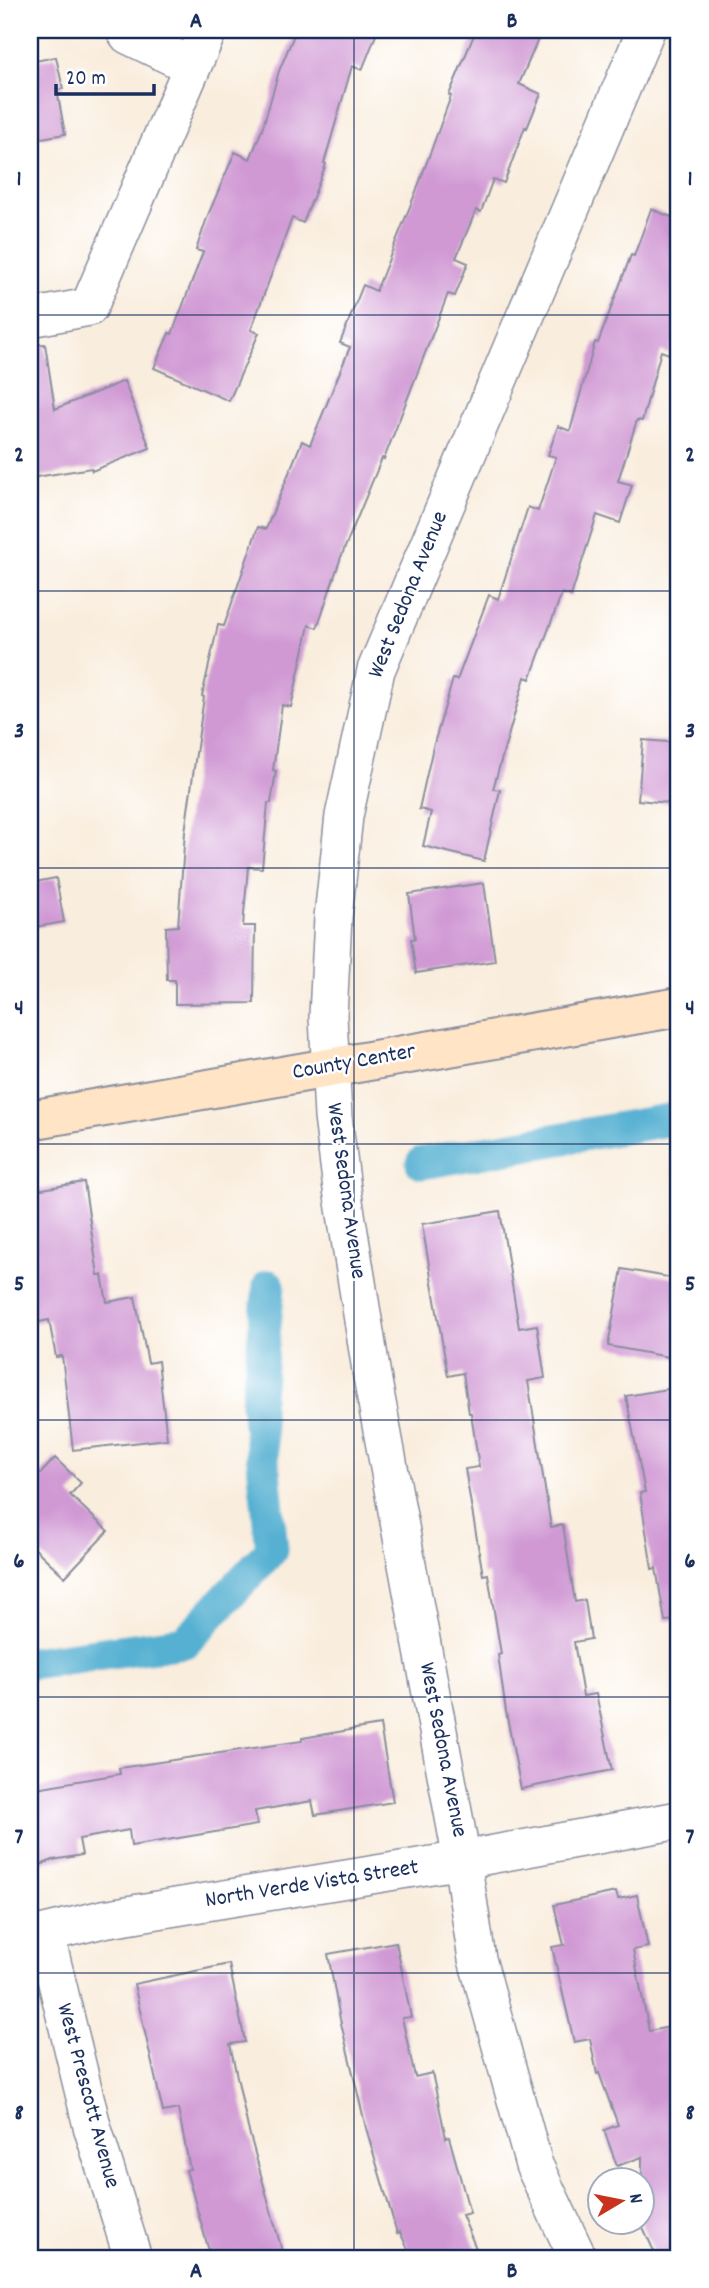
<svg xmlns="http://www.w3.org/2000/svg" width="709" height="2288" font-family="Dekko,sans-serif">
  <rect width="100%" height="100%" fill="#fff"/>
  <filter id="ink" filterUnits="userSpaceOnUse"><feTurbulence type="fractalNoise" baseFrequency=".0143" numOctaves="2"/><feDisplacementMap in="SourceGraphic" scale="14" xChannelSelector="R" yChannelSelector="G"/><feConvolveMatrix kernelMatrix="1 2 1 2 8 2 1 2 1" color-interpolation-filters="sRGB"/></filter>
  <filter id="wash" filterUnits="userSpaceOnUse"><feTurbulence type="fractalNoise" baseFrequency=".00686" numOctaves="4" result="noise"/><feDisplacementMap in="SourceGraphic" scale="28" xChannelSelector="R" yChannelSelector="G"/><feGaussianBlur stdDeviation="1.57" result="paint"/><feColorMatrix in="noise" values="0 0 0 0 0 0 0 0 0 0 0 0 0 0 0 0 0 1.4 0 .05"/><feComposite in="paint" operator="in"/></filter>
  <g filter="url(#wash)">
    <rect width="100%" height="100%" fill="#f9eddd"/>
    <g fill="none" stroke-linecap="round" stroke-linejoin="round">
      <path stroke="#55b0d2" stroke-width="33" d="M 422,1163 L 679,1118
        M 30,1663 L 185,1642 L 272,1549 L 257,1404 L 269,1286"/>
    </g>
    <g id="blocks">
      <path fill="#d099d4" d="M 296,30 L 378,30 L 362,70 L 352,66 L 324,163 L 326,164 L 303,223 L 292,218 L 251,330 L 259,333 L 229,401 L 154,368 L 169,333 L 172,334 L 203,252 L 196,250 L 208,215 L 235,152 L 250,159 L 262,130 L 279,71 Z
        M 476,30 L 542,30 L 519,84 L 541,94 L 527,128 L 525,127 L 504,183 L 493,179 L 481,212 L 476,210 L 456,258 L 468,263 L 455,296 L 448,294 L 384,459 L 382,458 L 341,557 L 317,628 L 309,625 L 291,707 L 282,705 L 273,770 L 276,771 L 271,803 L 268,803 L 262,868 L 248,867 L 243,926 L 255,926 L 254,1003 L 175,1004 L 175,980 L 167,980 L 166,927 L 178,926 L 185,832 L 204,697 L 202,696 L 218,625 L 224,626 L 258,527 L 266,529 L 302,441 L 310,445 L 350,347 L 340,343 L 363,285 L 376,291 L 417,189 L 451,96 L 449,95 Z
        M 56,57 L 63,89 L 57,90 L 65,134 L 30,140 L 30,62 Z
        M 651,209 L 679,220 L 679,326 L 669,354 L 661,351 L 642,421 L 637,420 L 618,481 L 632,485 L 620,523 L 597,515 L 571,596 L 562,593 L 530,679 L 525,677 L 493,789 L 500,790 L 484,861 L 423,846 L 431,812 L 419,809 L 433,747 L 453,679 L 457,680 L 489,595 L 498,599 L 528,507 L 538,511 L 556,457 L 548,455 L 558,426 L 570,431 L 595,342 L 598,343 L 631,255 L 634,256 Z
        M 45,344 L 55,409 L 124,381 L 150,448 L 92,471 L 91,468 L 30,478 L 30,345 Z
        M 643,740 L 679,743 L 679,804 L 638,800 Z
        M 56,878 L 64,922 L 30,928 L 30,883 Z
        M 484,883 L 495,961 L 416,973 L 411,939 L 415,939 L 409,894 Z
        M 84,1182 L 98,1275 L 102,1275 L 107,1302 L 135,1297 L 148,1363 L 158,1361 L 167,1439 L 73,1450 L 62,1356 L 56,1357 L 49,1320 L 34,1323 L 30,1302 L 30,1191 Z
        M 500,1211 L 519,1328 L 537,1325 L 545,1378 L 528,1381 L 551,1527 L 563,1525 L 575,1602 L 585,1600 L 591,1639 L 574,1642 L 583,1696 L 596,1694 L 612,1770 L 521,1789 L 506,1712 L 498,1655 L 501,1654 L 488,1574 L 483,1575 L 465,1469 L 479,1467 L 471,1413 L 469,1413 L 463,1373 L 448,1376 L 422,1224 Z
        M 622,1269 L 679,1279 L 679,1359 L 608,1346 Z
        M 679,1387 L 679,1620 L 665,1621 L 656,1568 L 652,1569 L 640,1493 L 645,1492 L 626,1396 Z
        M 55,1458 L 81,1483 L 70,1495 L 108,1531 L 65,1577 L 30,1544 L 30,1485 Z
        M 380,1725 L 393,1802 L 315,1815 L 312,1801 L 255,1811 L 257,1825 L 131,1846 L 129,1830 L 79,1839 L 82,1855 L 53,1860 L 30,1869 L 30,1789 L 120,1774 L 119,1768 L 302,1741 L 302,1738 Z
        M 616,1892 L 618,1899 L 637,1895 L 648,1947 L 633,1950 L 649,2031 L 670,2027 L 679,2072 L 679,2250 L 657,2258 L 642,2225 L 642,2157 L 617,2166 L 604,2130 L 618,2125 L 599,2073 L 597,2074 L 590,2039 L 574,2042 L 552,1947 L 564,1945 L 554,1905 Z
        M 396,1942 L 411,2017 L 402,2018 L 415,2077 L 432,2073 L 446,2138 L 449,2137 L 470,2213 L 462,2215 L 480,2258 L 412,2258 L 400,2232 L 397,2233 L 366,2128 L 340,2019 L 328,1954 Z
        M 229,1964 L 245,2042 L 230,2044 L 248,2128 L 284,2258 L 211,2258 L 186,2170 L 190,2169 L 178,2109 L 163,2112 L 134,1984 Z"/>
    </g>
  </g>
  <g filter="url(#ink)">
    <use href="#blocks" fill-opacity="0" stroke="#8a8e9e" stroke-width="2"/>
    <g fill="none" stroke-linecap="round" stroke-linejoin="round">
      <defs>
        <path id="street" d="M 125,30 L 128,35 L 192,66
          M 30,318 L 89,307 L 208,30
          M 45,1933 L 92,2126 L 133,2258
          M 30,1942 L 45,1933 L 103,1919 L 462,1860 L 679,1820
          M 578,2258 L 534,2165 L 477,1959 L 462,1860 L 372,1376 L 342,1189 L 333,1117 L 328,1016 L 333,917 L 344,816 L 376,670 L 646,30"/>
        <path id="secondary" d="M 30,1120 L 679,1007"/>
      </defs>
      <use href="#street" stroke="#8a8e9e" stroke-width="40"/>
      <use href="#secondary" stroke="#8a8e9e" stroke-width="42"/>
      <use href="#street" stroke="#fff" stroke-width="37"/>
      <use href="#secondary" stroke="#ffe4c6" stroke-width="38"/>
    </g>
  </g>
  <path fill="none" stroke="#1b2f5e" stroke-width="2" stroke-opacity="0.55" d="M 354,30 L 354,2258M 30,315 L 679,315M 30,591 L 679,591M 30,868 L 679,868M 30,1144 L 679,1144M 30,1420 L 679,1420M 30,1697 L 679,1697M 30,1973 L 679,1973"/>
  <g text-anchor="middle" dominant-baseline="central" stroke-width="5" stroke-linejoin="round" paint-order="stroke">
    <g font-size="23" fill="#1b2f5e" stroke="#fff">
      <text transform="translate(409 595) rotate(-68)">West Sedona Avenue</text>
      <text transform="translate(354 1063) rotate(-10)">County Center</text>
      <text transform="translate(345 1191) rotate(82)">West Sedona Avenue</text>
      <text transform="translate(442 1750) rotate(79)">West Sedona Avenue</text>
      <text transform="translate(312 1885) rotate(-9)">North Verde Vista Street</text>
      <text transform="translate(87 2096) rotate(75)">West Prescott Avenue</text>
    </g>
  </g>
  <rect width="709" height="2288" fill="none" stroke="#fff" stroke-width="77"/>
  <g transform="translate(621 2201) rotate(80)"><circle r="33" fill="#ffffff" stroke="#a4acbf" stroke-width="2"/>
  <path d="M0-5L12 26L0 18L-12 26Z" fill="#c8321e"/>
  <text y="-10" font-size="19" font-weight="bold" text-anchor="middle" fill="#1b2f5e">N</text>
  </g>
  <path d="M56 84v10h98v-10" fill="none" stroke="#1b2f5e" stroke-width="3.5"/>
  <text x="66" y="84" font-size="21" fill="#1b2f5e" stroke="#ffffff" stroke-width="5" paint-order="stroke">20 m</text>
  <rect x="38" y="38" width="632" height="2212" fill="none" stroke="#1b2f5e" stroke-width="2.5"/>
  <g font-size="23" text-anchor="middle" font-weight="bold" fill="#1b2f5e">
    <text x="196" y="27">A</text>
    <text x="512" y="27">B</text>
    <text x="19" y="185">1</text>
    <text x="690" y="185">1</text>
    <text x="19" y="461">2</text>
    <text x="690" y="461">2</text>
    <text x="19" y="737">3</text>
    <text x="690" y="737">3</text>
    <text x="19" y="1014">4</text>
    <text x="690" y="1014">4</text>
    <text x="19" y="1290">5</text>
    <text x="690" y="1290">5</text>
    <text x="19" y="1567">6</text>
    <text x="690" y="1567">6</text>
    <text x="19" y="1843">7</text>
    <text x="690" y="1843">7</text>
    <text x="19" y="2119">8</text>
    <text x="690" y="2119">8</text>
    <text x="196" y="2277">A</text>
    <text x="512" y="2277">B</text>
  </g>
</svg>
